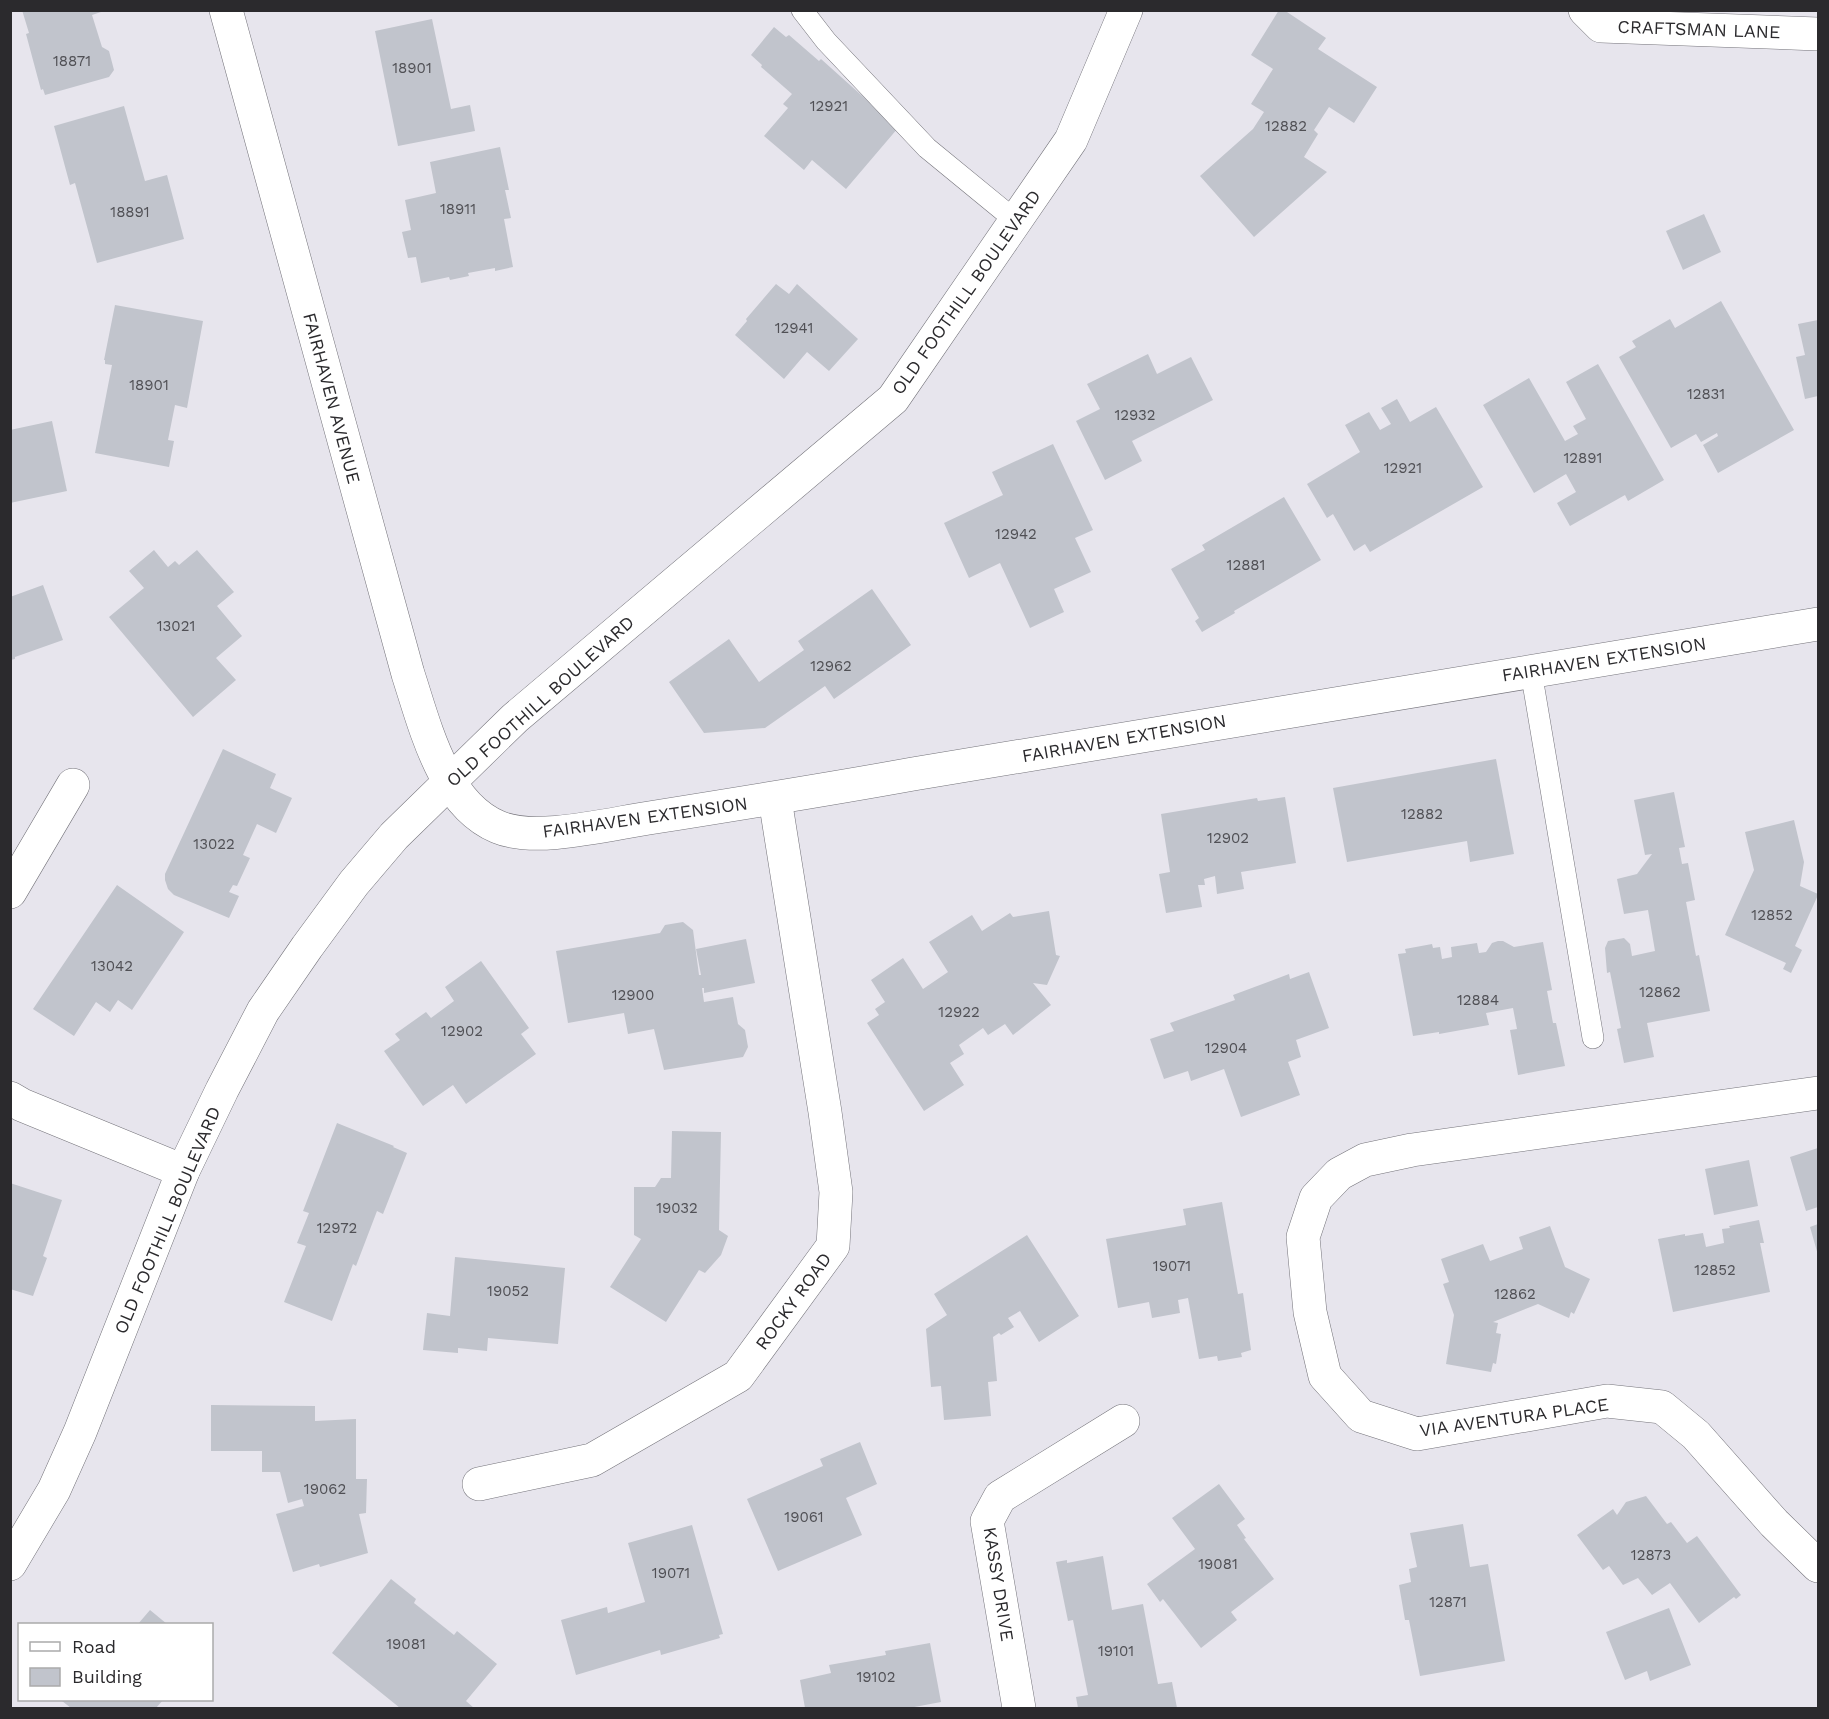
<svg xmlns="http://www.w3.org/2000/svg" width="1829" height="1719" font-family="'Work Sans',sans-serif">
  <rect width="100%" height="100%" fill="#e7e5ed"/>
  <path fill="#c1c4cc" d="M 22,10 L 107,10 L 92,15 L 102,47 L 109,51 L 114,70 L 109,77 L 45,95 L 43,89 L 41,90 L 26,34 L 29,33 Z
    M 1279,10 L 1284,10 L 1326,38 L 1318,49 L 1377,87 L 1354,123 L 1329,107 L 1314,130 L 1318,134 L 1304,157 L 1327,172 L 1254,237 L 1200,176 L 1253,129 L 1264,112 L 1251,104 L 1273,69 L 1251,55 Z
    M 432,19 L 451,109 L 470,105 L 475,131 L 398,146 L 375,31 Z
    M 774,27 L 786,37 L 789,35 L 819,61 L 821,59 L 898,128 L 846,189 L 812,160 L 804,170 L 764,136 L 788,108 L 783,104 L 792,94 L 761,67 L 762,65 L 751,55 Z
    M 124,106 L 145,181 L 167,175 L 184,239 L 97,263 L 75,183 L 70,185 L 54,126 Z
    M 500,147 L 509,190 L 505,190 L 511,218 L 504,219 L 513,267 L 495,271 L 495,268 L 468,273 L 469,276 L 450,280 L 449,277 L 421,283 L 416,257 L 408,258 L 402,232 L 411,230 L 405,200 L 436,193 L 430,162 Z
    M 1704,214 L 1721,252 L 1683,270 L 1666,231 Z
    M 776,284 L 789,294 L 797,284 L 858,339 L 829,371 L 807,352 L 784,379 L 735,335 L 747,321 L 746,319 Z
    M 1721,301 L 1794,430 L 1718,473 L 1703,445 L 1718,436 L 1717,433 L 1701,442 L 1696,434 L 1671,448 L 1619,357 L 1636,347 L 1632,341 L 1670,319 L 1675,328 Z
    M 115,305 L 203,321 L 187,408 L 175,405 L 168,440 L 174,441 L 169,467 L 95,453 L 112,365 L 105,364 L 105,360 L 104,360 Z
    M 1818,320 L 1818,396 L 1805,399 L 1796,357 L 1805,355 L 1798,324 Z
    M 1148,354 L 1157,374 L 1191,357 L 1213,400 L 1132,441 L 1142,461 L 1105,480 L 1076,421 L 1100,409 L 1087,384 Z
    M 1598,364 L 1664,480 L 1628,501 L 1625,495 L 1570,526 L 1557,503 L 1576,492 L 1566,474 L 1534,493 L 1483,405 L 1529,378 L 1565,441 L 1578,434 L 1573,426 L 1586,419 L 1566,382 Z
    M 1397,399 L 1410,422 L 1436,407 L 1483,487 L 1370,552 L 1365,544 L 1354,551 L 1333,514 L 1327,518 L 1307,484 L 1360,452 L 1345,425 L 1369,412 L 1380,430 L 1391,424 L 1381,408 Z
    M 52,421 L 67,491 L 10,503 L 10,430 Z
    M 1053,444 L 1093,530 L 1075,538 L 1091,572 L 1054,589 L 1064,612 L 1030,628 L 1000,563 L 969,578 L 944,523 L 1003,495 L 992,472 Z
    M 1284,497 L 1321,560 L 1234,611 L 1235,613 L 1202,632 L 1195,621 L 1199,618 L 1171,569 L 1205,550 L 1202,545 Z
    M 154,550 L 168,567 L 175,561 L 179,565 L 197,550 L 234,592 L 217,606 L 242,636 L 216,658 L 236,680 L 193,717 L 109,617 L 144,588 L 129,571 Z
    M 43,585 L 63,640 L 15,657 L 15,659 L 10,660 L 10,597 Z
    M 872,589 L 911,645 L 834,699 L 825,686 L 765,728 L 704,733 L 669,682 L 729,639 L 759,682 L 804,650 L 798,641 Z
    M 223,749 L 276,774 L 270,788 L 292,798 L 276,833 L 257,824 L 243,855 L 250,858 L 237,886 L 233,885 L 229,892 L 239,896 L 229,918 L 174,895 L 168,889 L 165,880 L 165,874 Z
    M 1496,759 L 1514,854 L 1470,862 L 1467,841 L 1347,862 L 1333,788 Z
    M 1674,792 L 1685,847 L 1679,848 L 1682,864 L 1688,863 L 1695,900 L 1686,902 L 1696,956 L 1699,955 L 1710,1011 L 1647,1023 L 1654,1057 L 1624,1063 L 1617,1029 L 1621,1028 L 1610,972 L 1607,973 L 1605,948 L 1608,941 L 1624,938 L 1630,944 L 1632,956 L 1655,951 L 1648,910 L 1624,914 L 1617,879 L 1637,874 L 1652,854 L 1645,855 L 1634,800 Z
    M 1285,797 L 1296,863 L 1241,872 L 1244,889 L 1217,894 L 1215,876 L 1204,879 L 1205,885 L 1198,885 L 1202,907 L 1166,913 L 1159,874 L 1170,872 L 1161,814 L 1257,798 L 1258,801 Z
    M 1794,820 L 1804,862 L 1800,886 L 1818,894 L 1818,895 L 1795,946 L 1802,950 L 1791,973 L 1783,969 L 1786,963 L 1725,935 L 1754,870 L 1745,832 Z
    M 117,885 L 184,932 L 132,1010 L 118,1000 L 110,1012 L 96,1002 L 74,1036 L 33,1009 Z
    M 1049,911 L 1056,955 L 1060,956 L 1047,985 L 1033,983 L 1051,1005 L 1013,1035 L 1005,1024 L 988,1035 L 983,1028 L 959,1045 L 964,1054 L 950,1063 L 964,1085 L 924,1111 L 867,1023 L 879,1015 L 875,1009 L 885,1002 L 871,980 L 903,958 L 923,989 L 948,972 L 929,942 L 972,915 L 982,931 L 1010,913 L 1013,917 Z
    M 683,922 L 693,930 L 699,975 L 701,975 L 696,949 L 746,939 L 755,983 L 704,993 L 704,988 L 702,988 L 704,1002 L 733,997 L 738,1024 L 745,1030 L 748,1047 L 743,1057 L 664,1070 L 654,1029 L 628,1034 L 624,1013 L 568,1023 L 556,951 L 660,933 L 665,925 Z
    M 1498,941 L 1503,941 L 1514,947 L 1543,942 L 1552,990 L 1547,991 L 1553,1023 L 1556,1023 L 1565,1066 L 1518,1075 L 1510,1030 L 1517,1029 L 1513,1008 L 1486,1013 L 1489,1025 L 1439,1034 L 1439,1032 L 1413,1036 L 1398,954 L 1406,953 L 1405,949 L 1432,944 L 1433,948 L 1440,947 L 1442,959 L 1452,957 L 1451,947 L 1477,943 L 1479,953 L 1486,952 L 1492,943 Z
    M 481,961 L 529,1028 L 521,1034 L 536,1054 L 466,1104 L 453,1085 L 423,1106 L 384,1051 L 400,1040 L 395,1034 L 426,1012 L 431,1018 L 454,1001 L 445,987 Z
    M 1309,972 L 1329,1028 L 1296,1040 L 1301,1057 L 1288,1062 L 1300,1095 L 1241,1117 L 1224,1069 L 1191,1081 L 1188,1071 L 1164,1079 L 1150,1039 L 1174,1031 L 1170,1023 L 1235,1000 L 1233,995 L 1289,974 L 1290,979 Z
    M 337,1123 L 394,1146 L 393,1147 L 407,1153 L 383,1214 L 377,1211 L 356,1266 L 353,1264 L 332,1321 L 284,1302 L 306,1246 L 297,1243 L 309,1213 L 303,1211 Z
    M 672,1131 L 721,1132 L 719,1230 L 728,1236 L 721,1255 L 705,1273 L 699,1270 L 666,1322 L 610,1287 L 641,1239 L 634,1235 L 634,1187 L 655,1187 L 661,1178 L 671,1178 Z
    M 1818,1148 L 1818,1207 L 1806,1211 L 1790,1157 Z
    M 1749,1160 L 1758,1206 L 1714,1215 L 1705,1169 Z
    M 10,1183 L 62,1200 L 43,1256 L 47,1258 L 33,1296 L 10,1289 Z
    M 1222,1202 L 1238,1294 L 1243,1293 L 1251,1350 L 1241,1353 L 1242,1357 L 1218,1361 L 1217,1356 L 1199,1359 L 1188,1298 L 1178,1300 L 1180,1313 L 1152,1318 L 1149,1302 L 1118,1308 L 1106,1239 L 1186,1225 L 1183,1209 Z
    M 1759,1220 L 1764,1243 L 1760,1243 L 1770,1292 L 1673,1312 L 1658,1239 L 1685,1234 L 1685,1236 L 1703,1233 L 1706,1247 L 1724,1243 L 1722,1229 L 1730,1228 L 1729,1226 Z
    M 1818,1224 L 1818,1255 L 1810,1227 Z
    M 1550,1226 L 1565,1267 L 1590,1279 L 1574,1314 L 1571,1312 L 1569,1318 L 1538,1304 L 1493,1322 L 1498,1323 L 1496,1333 L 1501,1334 L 1496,1364 L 1493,1363 L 1491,1372 L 1446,1364 L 1454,1315 L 1443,1284 L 1449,1282 L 1441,1259 L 1483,1244 L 1490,1261 L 1523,1249 L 1519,1237 Z
    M 1027,1235 L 1079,1316 L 1039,1342 L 1020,1311 L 1008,1318 L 1014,1327 L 1001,1335 L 999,1333 L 993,1337 L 997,1381 L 988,1382 L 991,1416 L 944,1420 L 941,1386 L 931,1387 L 926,1329 L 947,1315 L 934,1294 Z
    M 455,1257 L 565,1268 L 558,1344 L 488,1338 L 487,1351 L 458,1348 L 458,1353 L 423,1350 L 427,1313 L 450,1316 Z
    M 211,1405 L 315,1406 L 315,1421 L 356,1419 L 356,1479 L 367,1479 L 366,1513 L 359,1514 L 368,1553 L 320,1567 L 319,1564 L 293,1572 L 276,1514 L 304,1506 L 302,1499 L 288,1503 L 280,1472 L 262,1472 L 262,1451 L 211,1451 Z
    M 860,1442 L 877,1484 L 846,1498 L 862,1535 L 778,1571 L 747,1499 L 823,1466 L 820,1459 Z
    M 1219,1484 L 1245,1519 L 1237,1525 L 1246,1538 L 1244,1539 L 1274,1579 L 1231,1612 L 1237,1620 L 1201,1648 L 1163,1599 L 1160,1602 L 1147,1584 L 1195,1549 L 1172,1518 Z
    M 1646,1496 L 1667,1524 L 1671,1522 L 1687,1543 L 1697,1536 L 1741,1595 L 1736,1599 L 1734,1597 L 1699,1623 L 1670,1583 L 1652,1595 L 1638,1578 L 1623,1585 L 1609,1566 L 1603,1570 L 1577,1535 L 1613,1509 L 1617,1515 L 1626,1502 Z
    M 1463,1524 L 1470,1567 L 1488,1564 L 1505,1661 L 1420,1676 L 1409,1620 L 1405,1620 L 1399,1585 L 1411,1582 L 1409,1569 L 1417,1567 L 1410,1533 Z
    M 692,1525 L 723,1634 L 719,1635 L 720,1638 L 661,1655 L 660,1650 L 576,1675 L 561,1620 L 607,1607 L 608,1613 L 645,1602 L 628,1543 Z
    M 1103,1556 L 1112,1610 L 1143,1604 L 1158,1684 L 1172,1682 L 1177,1708 L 1078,1708 L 1076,1697 L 1088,1695 L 1073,1620 L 1068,1621 L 1056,1562 L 1067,1560 L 1067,1563 Z
    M 391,1579 L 416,1599 L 414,1603 L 454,1635 L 457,1631 L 497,1664 L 466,1701 L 474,1708 L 400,1708 L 332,1653 Z
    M 1669,1608 L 1691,1665 L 1650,1681 L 1647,1671 L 1625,1680 L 1606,1632 Z
    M 150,1610 L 167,1624 L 138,1624 Z
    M 930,1643 L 941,1702 L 909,1708 L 805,1708 L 800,1680 L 831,1673 L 829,1665 L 886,1655 L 885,1651 Z
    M 63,1700 L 163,1700 L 156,1708 L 71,1708 L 62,1701 Z"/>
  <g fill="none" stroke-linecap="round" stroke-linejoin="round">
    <defs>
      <path id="lane" d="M 802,10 L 826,41 L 927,148 L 1016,221
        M 1531,671 L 1593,1038"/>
      <path id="street" d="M 1585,10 L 1601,26 L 1818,34
        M 10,892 L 73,785
        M 1818,1093 L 1412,1150 L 1365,1160 L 1339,1174 L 1316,1198 L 1303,1237 L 1310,1312 L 1325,1376 L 1361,1416 L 1417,1434 L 1607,1401 L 1662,1407 L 1696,1435 L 1774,1523 L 1818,1566
        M 10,1098 L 22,1105 L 183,1171
        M 479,1484 L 592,1460 L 738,1376 L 833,1246 L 836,1192 L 825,1112 L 775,799
        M 1019,1708 L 987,1521 L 1000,1497 L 1123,1421"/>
      <path id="secondary" d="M 226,10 L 408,674 C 425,726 443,804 498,827 C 535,843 609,824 649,818 C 737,804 825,790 913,774 C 1215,722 1517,673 1818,624
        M 10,1564 L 54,1490 L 80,1432 L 183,1171 L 222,1090 L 263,1011 L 307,947 L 354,883 L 394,836 L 515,718 L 893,399 L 1071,140 L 1126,10"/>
    </defs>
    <use href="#lane" stroke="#74737a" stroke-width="22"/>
    <use href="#street" stroke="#74737a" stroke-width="34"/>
    <use href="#secondary" stroke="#74737a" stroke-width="34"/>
    <use href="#lane" stroke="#fff" stroke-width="21"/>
    <use href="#street" stroke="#fff" stroke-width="33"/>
    <use href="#secondary" stroke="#fff" stroke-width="33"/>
  </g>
  <g text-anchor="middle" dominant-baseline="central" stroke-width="4.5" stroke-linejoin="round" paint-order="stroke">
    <g font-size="15" fill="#505055">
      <text x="72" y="61">18871</text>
      <text x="412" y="68">18901</text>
      <text x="829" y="106">12921</text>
      <text x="1286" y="126">12882</text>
      <text x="458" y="209">18911</text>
      <text x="130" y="212">18891</text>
      <text x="794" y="328">12941</text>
      <text x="149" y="385">18901</text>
      <text x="1706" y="394">12831</text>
      <text x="1135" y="415">12932</text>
      <text x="1583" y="458">12891</text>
      <text x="1403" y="468">12921</text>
      <text x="1016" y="534">12942</text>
      <text x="1246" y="565">12881</text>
      <text x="176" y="626">13021</text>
      <text x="831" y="666">12962</text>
      <text x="1422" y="814">12882</text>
      <text x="1228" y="838">12902</text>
      <text x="214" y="844">13022</text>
      <text x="1772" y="915">12852</text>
      <text x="112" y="966">13042</text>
      <text x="1660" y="992">12862</text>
      <text x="633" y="995">12900</text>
      <text x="1478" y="1000">12884</text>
      <text x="959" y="1012">12922</text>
      <text x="462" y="1031">12902</text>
      <text x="1226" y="1048">12904</text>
      <text x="677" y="1208">19032</text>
      <text x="337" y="1228">12972</text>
      <text x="1172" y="1266">19071</text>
      <text x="1715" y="1270">12852</text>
      <text x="508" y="1291">19052</text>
      <text x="1515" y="1294">12862</text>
      <text x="325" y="1489">19062</text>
      <text x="804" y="1517">19061</text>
      <text x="1651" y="1555">12873</text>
      <text x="1218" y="1564">19081</text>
      <text x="671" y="1573">19071</text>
      <text x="1448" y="1602">12871</text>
      <text x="406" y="1644">19081</text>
      <text x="1116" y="1651">19101</text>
      <text x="876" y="1677">19102</text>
    </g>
    <g font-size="18" fill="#2b2a2d" stroke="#fff">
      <text transform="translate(1699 29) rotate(2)">CRAFTSMAN LANE</text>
      <text transform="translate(966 292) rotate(-55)">OLD FOOTHILL BOULEVARD</text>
      <text transform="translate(332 398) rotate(75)">FAIRHAVEN AVENUE</text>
      <text transform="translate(1604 659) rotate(-9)">FAIRHAVEN EXTENSION</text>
      <text transform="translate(540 701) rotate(-42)">OLD FOOTHILL BOULEVARD</text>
      <text transform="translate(1124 738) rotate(-10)">FAIRHAVEN EXTENSION</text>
      <text transform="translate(645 817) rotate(-8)">FAIRHAVEN EXTENSION</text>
      <text transform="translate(167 1220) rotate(-67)">OLD FOOTHILL BOULEVARD</text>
      <text transform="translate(793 1301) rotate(-54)">ROCKY ROAD</text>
      <text transform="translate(1514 1417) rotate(-8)">VIA AVENTURA PLACE</text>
      <text transform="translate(999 1584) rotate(81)">KASSY DRIVE</text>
    </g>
  </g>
  <rect width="1829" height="1719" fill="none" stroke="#2b2a2d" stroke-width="24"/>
  <rect x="18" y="1623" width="195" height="78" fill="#ffffff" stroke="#aaaaab" stroke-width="1.5"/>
  <rect x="30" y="1642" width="30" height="9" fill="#ffffff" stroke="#aaaaab" stroke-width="1.5"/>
  <text x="72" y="1653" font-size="18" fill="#2b2a2d">Road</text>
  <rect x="30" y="1668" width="30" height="18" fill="#c1c4cc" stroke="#aaaaab" stroke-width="1.5"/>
  <text x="72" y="1683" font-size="18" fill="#2b2a2d">Building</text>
</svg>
